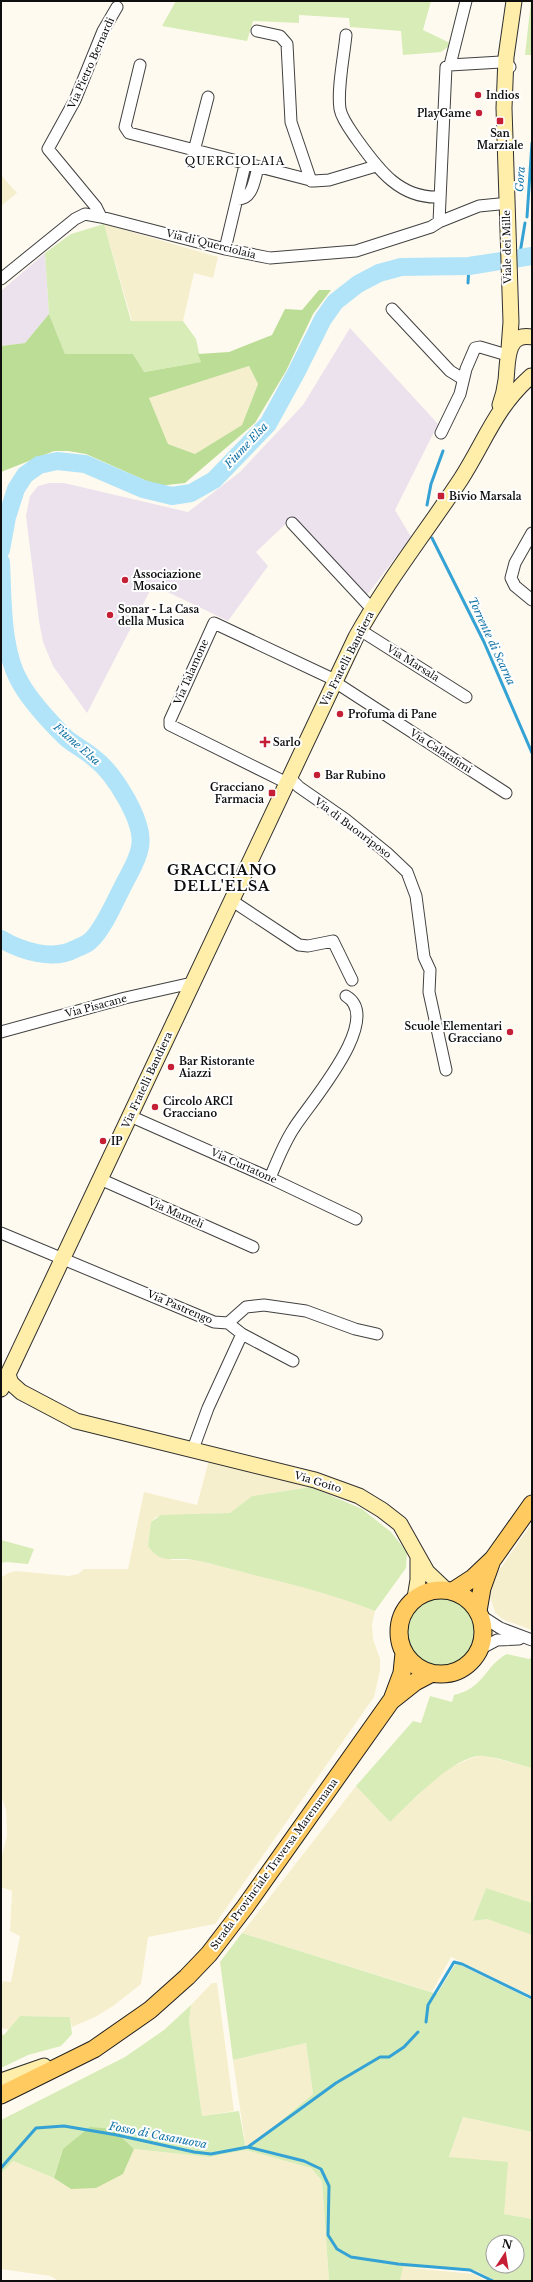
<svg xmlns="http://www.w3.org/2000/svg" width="533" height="2282" font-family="'Libre Baskerville',serif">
  <rect width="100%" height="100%" fill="#fffaef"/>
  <path fill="#ebe2ed" d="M 45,253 L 49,314 L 25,343 L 1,346 L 1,291 Z
    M 350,328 L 438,424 L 395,510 L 411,537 L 367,595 L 293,517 L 256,552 L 268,566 L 228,621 L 153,585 L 87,713 L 53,666 L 43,642 L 39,621 L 26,516 L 30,496 L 38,486 L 49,483 L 64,483 L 188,512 L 240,472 L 303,405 Z"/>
  <path fill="#f6efcd" d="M 1,175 L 17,193 L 1,206 Z
    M 104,224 L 218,257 L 213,278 L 194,273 L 183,321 L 132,321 Z
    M 249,366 L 258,384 L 242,425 L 195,454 L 168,444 L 149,398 Z
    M 209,1460 L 311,1487 L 252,1496 L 230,1513 L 156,1517 L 151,1522 L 148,1546 L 172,1560 L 194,1560 L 289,1583 L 347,1600 L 375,1611 L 372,1624 L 373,1639 L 380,1659 L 380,1671 L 374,1697 L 215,1924 L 148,1937 L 141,1984 L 113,2006 L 95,2017 L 72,2027 L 70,2017 L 20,2016 L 9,2030 L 1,2028 L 1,1987 L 3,1981 L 11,1982 L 20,1936 L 10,1931 L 12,1891 L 1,1887 L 1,1859 L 7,1836 L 6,1810 L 1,1795 L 1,1578 L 8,1573 L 15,1571 L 69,1576 L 78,1574 L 84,1569 L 128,1569 L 144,1492 L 197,1505 Z
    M 532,1523 L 532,1630 L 502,1619 L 495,1612 L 490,1597 L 493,1581 L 497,1573 Z
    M 483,1755 L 532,1768 L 532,1903 L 486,1888 L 473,1921 L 487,1919 L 532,1935 L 532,1996 L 451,1957 L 432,1992 L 242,1933 L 356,1786 L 390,1822 L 443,1771 L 469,1759 Z
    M 212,1983 L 217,1983 L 234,2111 L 202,2116 L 189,2021 L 191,2005 Z
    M 306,2043 L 313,2094 L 247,2150 L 311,2168 L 322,2181 L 329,2281 L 59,2281 L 50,2276 L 1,2269 L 1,2174 L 13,2161 L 54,2178 L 71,2189 L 123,2174 L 134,2149 L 209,2157 L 246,2150 L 233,2060 Z
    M 463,2117 L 532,2132 L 532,2219 L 504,2214 L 449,2158 Z
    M 402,2267 L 474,2274 L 486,2281 L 400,2281 Z"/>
  <path fill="#d7ecb6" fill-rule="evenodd" d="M 176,1 L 431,1 L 423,30 L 452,44 L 441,52 L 403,55 L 401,31 L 350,27 L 349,18 L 299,15 L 299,23 L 253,21 L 247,41 L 162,26 Z
    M 531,1 L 532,1 L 532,55 L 525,55 Z
    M 104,224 L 131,321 L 183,321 L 196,339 L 201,362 L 143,372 L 133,354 L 65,354 L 49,314 L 45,253 L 71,234 Z
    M 311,1487 L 362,1509 L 391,1532 L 407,1552 L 406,1568 L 375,1611 C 335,1595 295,1585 254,1575 C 234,1570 214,1564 194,1560 C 174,1556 162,1566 148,1546 L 151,1522 L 161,1515 L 230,1513 L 252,1496 Z
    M 1,1540 L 34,1549 L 28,1564 L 7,1562 L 1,1563 Z
    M407 1632a35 35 0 1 1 70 0a35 35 0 1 1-70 0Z
    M 507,1654 L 529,1659 L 532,1657 L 532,1768 C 517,1764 500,1758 484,1756 C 457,1752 409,1804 390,1822 L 356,1786 L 413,1721 L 421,1723 L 430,1696 L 452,1702 L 454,1695 C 485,1688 484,1666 507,1654 Z
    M 486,1888 L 532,1903 L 532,1935 L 487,1919 L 473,1921 Z
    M 242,1933 L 437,1994 L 456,1963 L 532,2000 L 532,2132 L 463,2117 L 449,2157 L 508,2162 L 504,2214 L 532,2219 L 532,2281 L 496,2281 L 475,2270 L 403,2267 L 400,2281 L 329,2281 L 322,2181 L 311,2168 L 246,2150 L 209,2157 L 134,2149 L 113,2129 L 63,2149 L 54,2178 L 13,2161 L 1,2174 L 1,2120 L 125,2057 L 164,2030 L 191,2005 L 189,2021 L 202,2116 L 239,2111 L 246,2150 L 313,2094 L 306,2043 L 233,2060 L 220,1962 ZM 493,2242 L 517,2242 L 517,2266 L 493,2266 Z
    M 20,2016 L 70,2017 L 72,2034 L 61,2046 L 28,2055 L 1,2068 L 1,2034 L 4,2035 Z"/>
  <path fill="#bcdd95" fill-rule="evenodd" d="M 319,290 L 331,290 L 313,314 L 286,371 L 255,423 L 185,483 L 158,486 L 86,454 L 68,451 L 54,451 L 1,472 L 1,346 L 25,343 L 49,314 L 65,354 L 133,354 L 144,372 L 201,362 L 198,354 L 229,352 L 272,335 L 285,309 L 302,310 ZM 249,366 L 258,384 L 242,425 L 195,454 L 168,444 L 149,398 Z
    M 90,2127 L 113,2129 L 134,2149 L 123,2174 L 96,2188 L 71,2189 L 54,2178 L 63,2149 Z"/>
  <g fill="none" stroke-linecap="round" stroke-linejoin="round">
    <path stroke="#34a2d4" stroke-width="3" d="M 527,217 L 532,143
      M 519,259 L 525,223
      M 468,283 L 469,266
      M 427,505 L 431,484 L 443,451
      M 1,518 L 7,517
      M 432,538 L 484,642 L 532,753
      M 426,2022 L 428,2005 L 454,1962 L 462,1964 L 532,1998
      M 248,2147 L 336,2083 L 380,2057 L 389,2057 L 404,2047 L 418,2032
      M 1,2168 L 36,2128 L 64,2126 L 117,2135 L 194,2152 L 211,2154 L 248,2147 L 304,2161 L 321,2169 L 329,2186 L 328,2235 L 337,2249 L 351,2257 L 398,2264 L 470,2270 L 493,2281"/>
    <path stroke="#b1e4f9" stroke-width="18" d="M 1,550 L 7,517 L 16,489 L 25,475 L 39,465 L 57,461 L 85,464 L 143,489 L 172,496 L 191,493 L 214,480 L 268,424 L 296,373 L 323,319 L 335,302 L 358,284 L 379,273 L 401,267 L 469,266 L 532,256
      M 1,562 C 3,600 1,651 21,684 C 32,703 49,721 65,737 C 74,745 85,750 94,758 C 114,773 145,822 140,847 C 138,861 128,875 122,888 C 114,903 102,932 89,942 C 85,945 80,947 75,949 C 53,961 21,951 1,939"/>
    <defs>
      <path id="street" d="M 257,31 L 280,36 L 287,44 L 291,122 L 311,181
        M 346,35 C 344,56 337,89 340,109 C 342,120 352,132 358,141 C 379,170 400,199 440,197
        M 140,65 L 125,127 L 129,133 L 314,181 L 329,180 L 376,166
        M 450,65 L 466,1
        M 194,151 L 208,97
        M 237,199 C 253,200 254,180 258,168
        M 101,217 L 96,207 L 48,149 L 75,100 L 103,31 L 117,7
        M 439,222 L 479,206 L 499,204
        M 225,249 L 245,165
        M 1,279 L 75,219 L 85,214 L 101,217 L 225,249 L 270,258 L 356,251 L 431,227 L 439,222 L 446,67 L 450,65 L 501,62 L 507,63 L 510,67
        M 392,309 L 450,371 L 463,379
        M 441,433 L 460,394 L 466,369 L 475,348 L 480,347 L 507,355
        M 292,523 L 372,609
        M 532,533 L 515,563 L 511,578 L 515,586 L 532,600
        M 360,630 L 466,697
        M 335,682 L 506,793
        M 289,777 L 299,787 L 345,819 L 387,853 L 407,872 L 416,896 L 424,957 L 430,970 L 429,992 L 446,1070
        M 287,783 L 170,725 L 170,720 L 214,623 L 335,680
        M 231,900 L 299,945 L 308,946 L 333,941 L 352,980
        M 1,1032 L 125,998 L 192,983
        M 130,1116 L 270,1178 L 356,1219
        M 270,1178 C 277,1161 284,1143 294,1128 C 308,1105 385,1019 346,996
        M 100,1179 L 253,1247
        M 1,1233 L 214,1322 L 228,1323 L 242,1334 L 293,1361
        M 228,1323 L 246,1307 L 264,1305 L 306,1311 L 355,1329 L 377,1334
        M 193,1449 L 208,1408 L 242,1334
        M 480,1615 L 500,1628 L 532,1640
        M 480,1649 L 497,1640 L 519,1639"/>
      <path id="secondary" d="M 509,349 L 511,322 L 504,108 L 506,57 L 514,1
        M 500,405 C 503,397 505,388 506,380 C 508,363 505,332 532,337
        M 8,1375 L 11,1383 L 21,1392 L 76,1421 L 315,1480 L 359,1496 L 382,1510 L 400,1524 L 427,1572 L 446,1590
        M 1,1389 L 356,637 C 387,581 426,532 461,479 C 486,440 495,408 531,376
        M 415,1598 L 418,1580 L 418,1558
        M 1,2081 L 44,2066"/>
      <path id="primary" d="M399 1632a42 42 0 1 1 84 0a42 42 0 1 1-84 0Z
        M 453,1591 L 473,1578 L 493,1559 L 532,1504
        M 478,1611 L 482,1588 L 491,1563
        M 393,1697 L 402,1673 L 404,1653
        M 1,2095 L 94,2049 L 150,2010 L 187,1977 L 209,1954 L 245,1907 L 391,1701 L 415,1682 L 432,1673"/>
    </defs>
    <use href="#street" stroke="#414141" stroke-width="13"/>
    <use href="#secondary" stroke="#303030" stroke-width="17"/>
    <use href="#primary" stroke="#1f1f1f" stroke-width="19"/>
    <use href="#street" stroke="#fff" stroke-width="11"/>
    <use href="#secondary" stroke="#fea" stroke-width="15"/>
    <use href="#primary" stroke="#ffca5f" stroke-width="17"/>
  </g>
  <g fill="#c51f35" stroke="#fff" stroke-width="1.5">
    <circle cx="478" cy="95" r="4"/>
    <circle cx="479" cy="113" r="4"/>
    <rect x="496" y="117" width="8" height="8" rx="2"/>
    <rect x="437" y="492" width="8" height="8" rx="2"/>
    <circle cx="125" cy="580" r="4"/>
    <circle cx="110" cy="615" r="4"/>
    <circle cx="340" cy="714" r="4"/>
    <path d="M263 736h4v4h4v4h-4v4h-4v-4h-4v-4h4z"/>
    <circle cx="317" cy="775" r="4"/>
    <rect x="268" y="789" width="8" height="8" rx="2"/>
    <circle cx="510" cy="1032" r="4"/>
    <circle cx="171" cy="1067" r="4"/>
    <circle cx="155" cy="1107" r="4"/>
    <circle cx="103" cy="1141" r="4"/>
  </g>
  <g text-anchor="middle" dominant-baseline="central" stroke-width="4" stroke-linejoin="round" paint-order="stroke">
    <g font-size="10" fill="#0e0e0e" stroke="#fff">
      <text transform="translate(91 63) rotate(-66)">Via Pietro Bernardi</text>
      <text transform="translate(211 244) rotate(14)">Via di Querciolaia</text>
      <text transform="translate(507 247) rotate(-91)">Viale dei Mille</text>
      <text transform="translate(347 659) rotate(-63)">Via Fratelli Bandiera</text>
      <text transform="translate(413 663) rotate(32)">Via Marsala</text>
      <text transform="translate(191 672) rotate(-66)">Via Talamone</text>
      <text transform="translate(441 751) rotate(33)">Via Calatafimi</text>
      <text transform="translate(353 828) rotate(37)">Via di Buonriposo</text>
      <text transform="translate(96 1006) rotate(-15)">Via Pisacane</text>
      <text transform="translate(147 1080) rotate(-65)">Via Fratelli Bandiera</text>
      <text transform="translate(244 1166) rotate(24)">Via Curtatone</text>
      <text transform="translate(176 1213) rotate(24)">Via Mameli</text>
      <text transform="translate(180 1307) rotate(23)">Via Pastrengo</text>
      <text transform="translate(318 1482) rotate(17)">Via Goito</text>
      <text transform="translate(274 1864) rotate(-54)">Strada Provinciale Traversa Maremmana</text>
    </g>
    <g font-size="10" font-weight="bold" fill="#0e0e0e" stroke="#fff" text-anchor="start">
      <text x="486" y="95">Indios</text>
      <text x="471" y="113" text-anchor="end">PlayGame</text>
      <text x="500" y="133" text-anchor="middle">San<tspan x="500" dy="12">Marziale</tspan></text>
      <text x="449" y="496">Bivio Marsala</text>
      <text x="133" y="574">Associazione<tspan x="133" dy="12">Mosaico</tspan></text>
      <text x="118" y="609">Sonar - La Casa<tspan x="118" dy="12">della Musica</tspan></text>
      <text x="348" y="714">Profuma di Pane</text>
      <text x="273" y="742">Sarlo</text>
      <text x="325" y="775">Bar Rubino</text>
      <text x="264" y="787" text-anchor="end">Gracciano<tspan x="264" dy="12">Farmacia</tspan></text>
      <text x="502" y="1026" text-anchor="end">Scuole Elementari<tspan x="502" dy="12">Gracciano</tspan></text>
      <text x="179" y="1061">Bar Ristorante<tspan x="179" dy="12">Aiazzi</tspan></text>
      <text x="163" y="1101">Circolo ARCI<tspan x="163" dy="12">Gracciano</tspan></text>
      <text x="111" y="1141">IP</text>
    </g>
    <g font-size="11" letter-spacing="1" fill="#0e0e0e" stroke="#fff">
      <text x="235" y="161">QUERCIOLAIA</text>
    </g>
    <g font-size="11" font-style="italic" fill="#1172a6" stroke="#fff">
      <text transform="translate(520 179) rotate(-86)">Gora</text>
      <text transform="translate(246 445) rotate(-47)">Fiume Elsa</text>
      <text transform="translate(492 641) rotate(65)">Torrente di Scarna</text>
      <text transform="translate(77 744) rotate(41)">Fiume Elsa</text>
      <text transform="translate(158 2135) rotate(11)">Fosso di Casanuova</text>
    </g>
    <g font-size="14" font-weight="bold" letter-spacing="1" fill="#0e0e0e" stroke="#fff">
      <text x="222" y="870">GRACCIANO<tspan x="222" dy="16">DELL'ELSA</tspan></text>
    </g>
  </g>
  <rect width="533" height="2282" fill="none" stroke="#0e0e0e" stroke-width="4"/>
  <g transform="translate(505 2254) rotate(12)"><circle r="19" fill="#ffffff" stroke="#9f9f9f"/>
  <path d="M0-3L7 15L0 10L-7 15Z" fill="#c51f35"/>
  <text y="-6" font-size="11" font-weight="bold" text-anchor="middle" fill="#0e0e0e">N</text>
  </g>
</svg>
